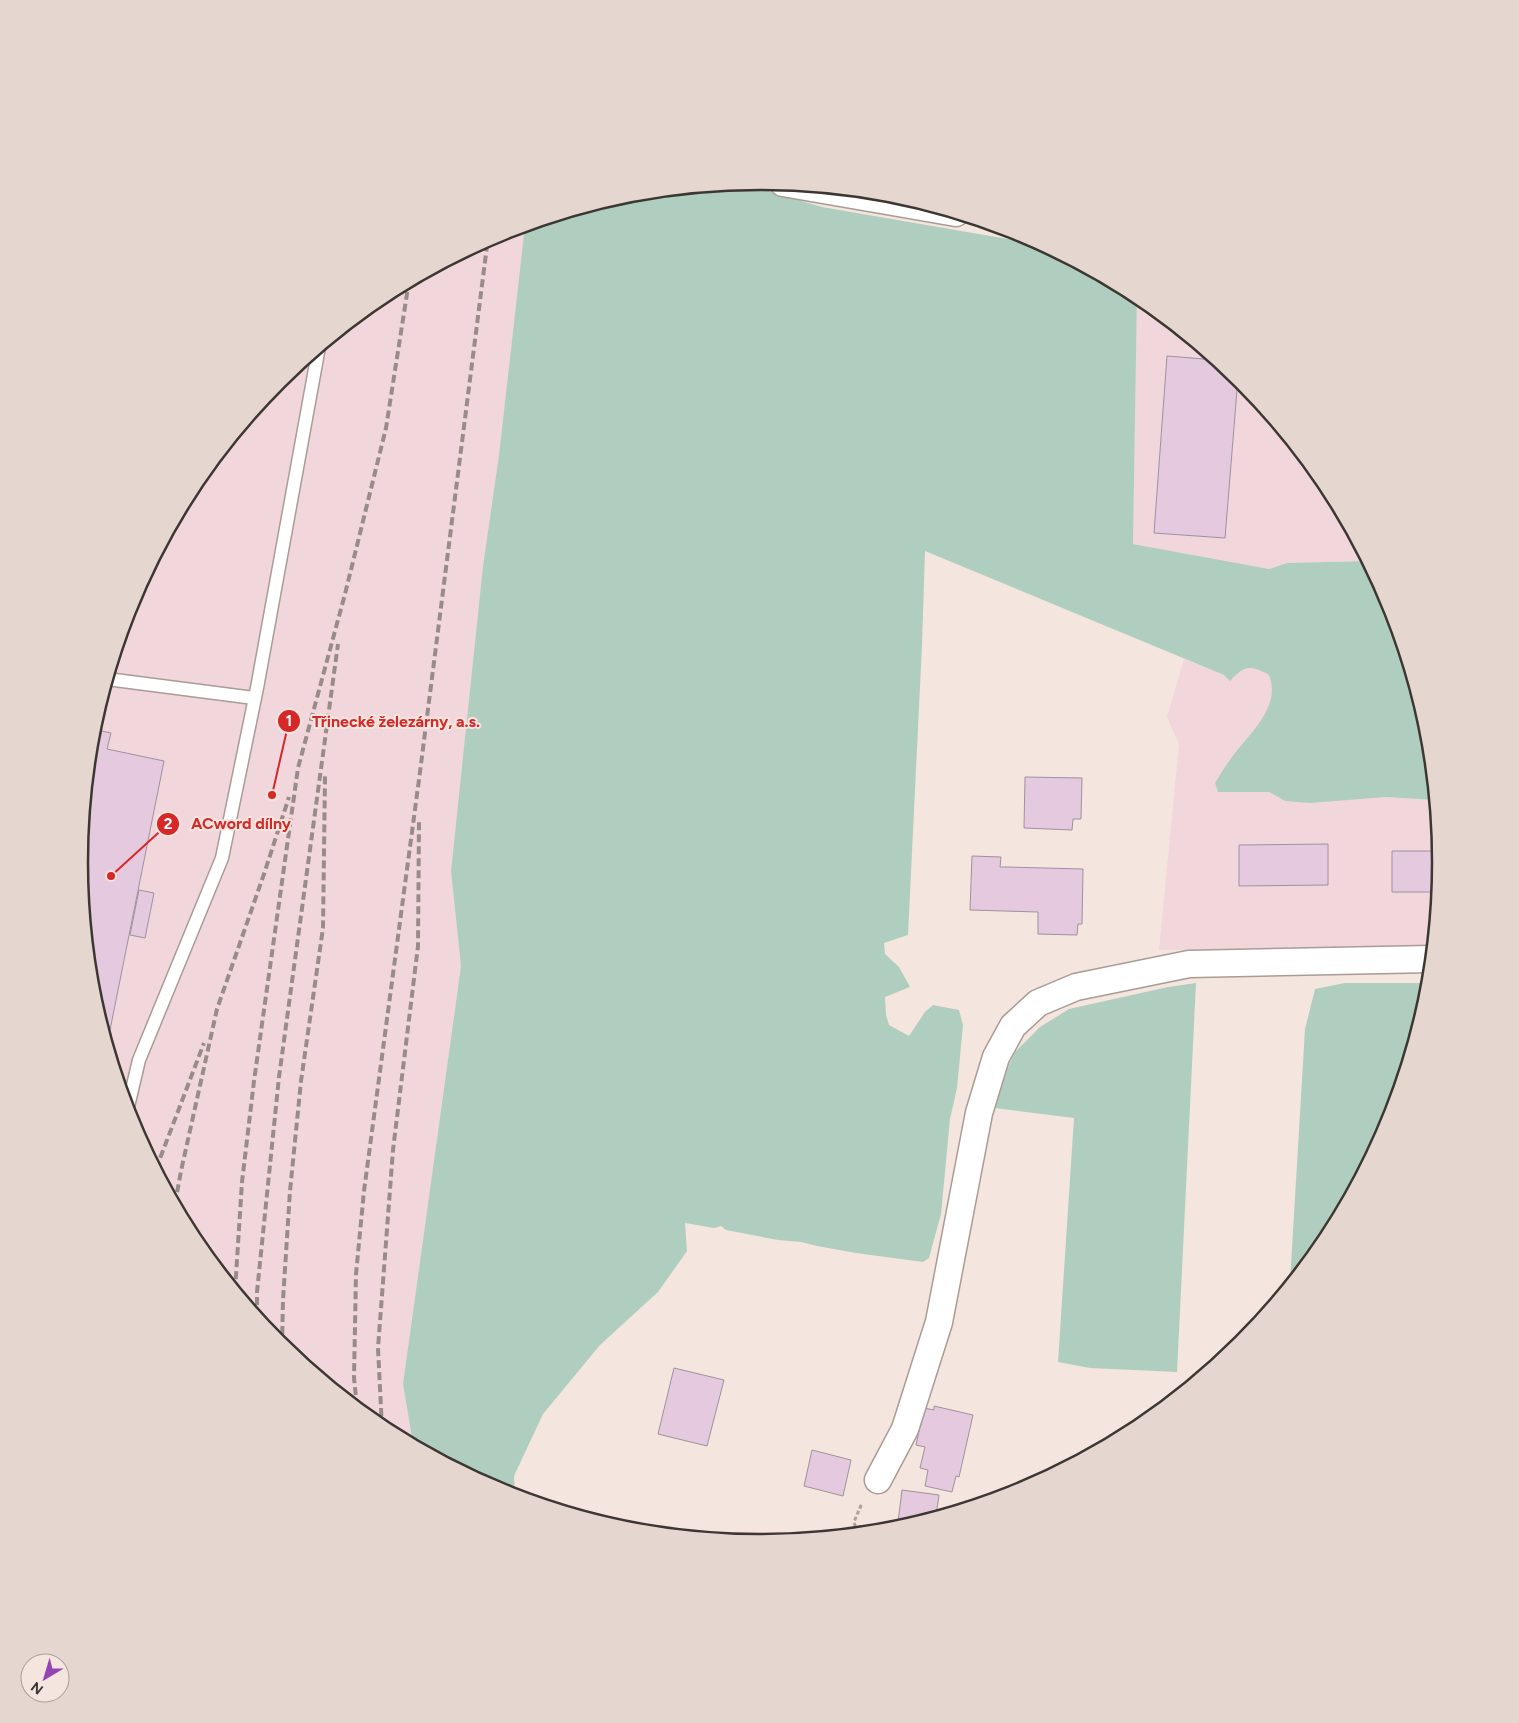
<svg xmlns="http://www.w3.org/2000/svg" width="1519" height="1723" font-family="Figtree,sans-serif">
  <rect width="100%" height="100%" fill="#f4e5de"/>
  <path fill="#f1d7db" d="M 525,225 L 499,455 L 483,566 L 451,871 L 461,966 L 403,1384 L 413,1444 L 381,1427 L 278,1343 L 193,1239 L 130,1122 L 92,994 L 79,861 L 92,728 L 131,601 L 194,483 L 278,380 L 382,295 L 499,232 Z
    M 1137,295 L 1241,380 L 1326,484 L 1367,561 L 1287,563 L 1269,569 L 1133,544 Z
    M 1184,659 L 1224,675 L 1238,672 L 1246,668 L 1255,668 L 1270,675 L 1273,684 L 1270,704 L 1264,717 L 1234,755 L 1215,783 L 1218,791 L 1269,792 L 1285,801 L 1386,797 L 1434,800 L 1440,862 L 1432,946 L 1415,948 L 1159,950 L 1179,744 L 1167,717 Z"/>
  <path fill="#b0cebf" d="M 740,183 L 822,207 L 1042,245 L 1137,295 L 1133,544 L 1269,569 L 1287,563 L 1367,561 L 1389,601 L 1427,729 L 1434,800 L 1386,797 L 1310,803 L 1285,801 L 1269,792 L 1218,792 L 1215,783 C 1221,773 1227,763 1235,753 C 1252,731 1281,706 1269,675 C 1250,665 1245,665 1230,681 L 1224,675 L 925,551 L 922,645 L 908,935 L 884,943 L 885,954 L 899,967 L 910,987 L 885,997 L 886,1015 L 889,1025 L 909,1036 L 925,1012 L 933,1005 L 959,1010 L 963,1025 L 957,1088 L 950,1119 L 941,1214 L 929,1258 L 923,1262 L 856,1253 L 817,1246 L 801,1242 L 778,1240 L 726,1230 L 721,1226 L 714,1228 L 685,1223 L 687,1251 L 658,1292 L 600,1345 L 543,1414 L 514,1476 L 515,1495 L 499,1490 L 413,1444 L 403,1384 L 461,966 L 451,871 L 483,566 L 499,455 L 525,225 L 627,194 L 695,187 L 718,190 L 719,185 Z
    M 1196,983 L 1177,1372 L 1090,1368 L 1058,1362 L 1074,1118 L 995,1108 L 1000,1085 L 1015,1052 L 1040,1027 L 1069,1009 L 1168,987 Z
    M 1345,983 L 1428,983 L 1427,995 L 1388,1122 L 1325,1240 L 1290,1282 L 1305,1029 L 1315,989 Z"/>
  <path fill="#e4c9df" stroke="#9e929c" d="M 1167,356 L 1216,360 L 1238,378 L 1225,538 L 1154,533 Z
    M 92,729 L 111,733 L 107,749 L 164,761 L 107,1045 L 92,994 L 79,862 Z
    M 1025,777 L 1082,778 L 1081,819 L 1073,819 L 1072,830 L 1024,828 Z
    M 1328,844 L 1328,885 L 1239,886 L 1239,845 Z
    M 1392,851 L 1439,851 L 1440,862 L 1437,892 L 1392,892 Z
    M 972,856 L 1001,857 L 1000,867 L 1006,867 L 1083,869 L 1082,924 L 1078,924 L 1077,935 L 1038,934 L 1038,912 L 970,910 Z
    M 139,890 L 154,893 L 145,938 L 130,935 Z
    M 674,1368 L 724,1380 L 707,1446 L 658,1434 Z
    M 934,1406 L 973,1415 L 959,1477 L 956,1476 L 952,1492 L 925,1486 L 928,1470 L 920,1468 L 925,1447 L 916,1445 L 924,1408 L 934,1410 Z
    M 812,1450 L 851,1460 L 843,1496 L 804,1486 Z
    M 902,1490 L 939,1495 L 936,1516 L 909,1524 L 898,1522 Z"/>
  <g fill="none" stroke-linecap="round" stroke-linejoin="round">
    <defs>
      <path id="service" d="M 107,679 L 254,698
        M 127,1111 L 139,1060 L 222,858 L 257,688 L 319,347"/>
      <path id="minor" d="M 783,183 L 956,213
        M 878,1480 L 905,1429 L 939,1322 L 979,1113 L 996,1057 L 1013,1026 L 1038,1003 L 1076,987 L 1189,964 L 1431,959"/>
    </defs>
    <use href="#service" stroke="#aa9b95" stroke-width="15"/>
    <use href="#minor" stroke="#aa9b95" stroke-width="29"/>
    <path stroke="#aea29d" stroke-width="3" stroke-dasharray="4 2.5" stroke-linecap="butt" d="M 857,1533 L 854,1522 L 862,1503"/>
    <use href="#service" stroke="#fff" stroke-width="12"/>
    <use href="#minor" stroke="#fff" stroke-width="26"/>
    <path stroke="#978c87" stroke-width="4" stroke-dasharray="8 4" stroke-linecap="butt" d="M 156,1169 L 204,1043
      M 175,1204 L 181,1171 L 217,1009 L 264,874 L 289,797
      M 235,1291 L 242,1182 L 254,1081 L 298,768 L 345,594 L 386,428 L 409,281
      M 257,1317 L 257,1292 L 279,1077 L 338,644
      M 282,1346 L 283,1300 L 290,1191 L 301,1081 L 323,928 L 325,776
      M 357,1407 L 354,1378 L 356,1274 L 364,1191 L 420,772 L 488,238
      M 382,1428 L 378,1348 L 393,1150 L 418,946 L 419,820"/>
  </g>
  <path d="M0 0H1519V1723H0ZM88 862a672 672 0 1 1 1344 0a672 672 0 1 1-1344 0Z" fill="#e5d7d0" fill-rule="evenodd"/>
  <path fill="none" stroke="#3d3734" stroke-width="2.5" d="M88 862a672 672 0 1 1 1344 0a672 672 0 1 1-1344 0Z"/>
  <path fill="none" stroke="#d62828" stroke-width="2" d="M272 795L289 721M111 876L168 824"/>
  <g fill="#d62828" stroke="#f4e5de" stroke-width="2">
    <circle cx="272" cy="795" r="5"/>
    <circle cx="111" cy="876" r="5"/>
    <circle cx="289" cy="721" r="12"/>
    <circle cx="168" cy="824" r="12"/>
  </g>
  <g font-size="15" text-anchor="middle" font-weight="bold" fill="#fff">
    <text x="289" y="726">1</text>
    <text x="168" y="829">2</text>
  </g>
  <g font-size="16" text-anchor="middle" font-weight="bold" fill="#d62828" stroke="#f4e5de" stroke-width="4" stroke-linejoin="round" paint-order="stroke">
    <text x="396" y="727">Třinecké železárny, a.s.</text>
    <text x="241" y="829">ACword dílny</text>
  </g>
  <g transform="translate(45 1678) rotate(218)"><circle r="24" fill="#f4e5de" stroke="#ab9f9a"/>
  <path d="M0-4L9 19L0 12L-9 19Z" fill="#9544b4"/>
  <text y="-8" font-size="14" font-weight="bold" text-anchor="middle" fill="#3d3734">N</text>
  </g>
</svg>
